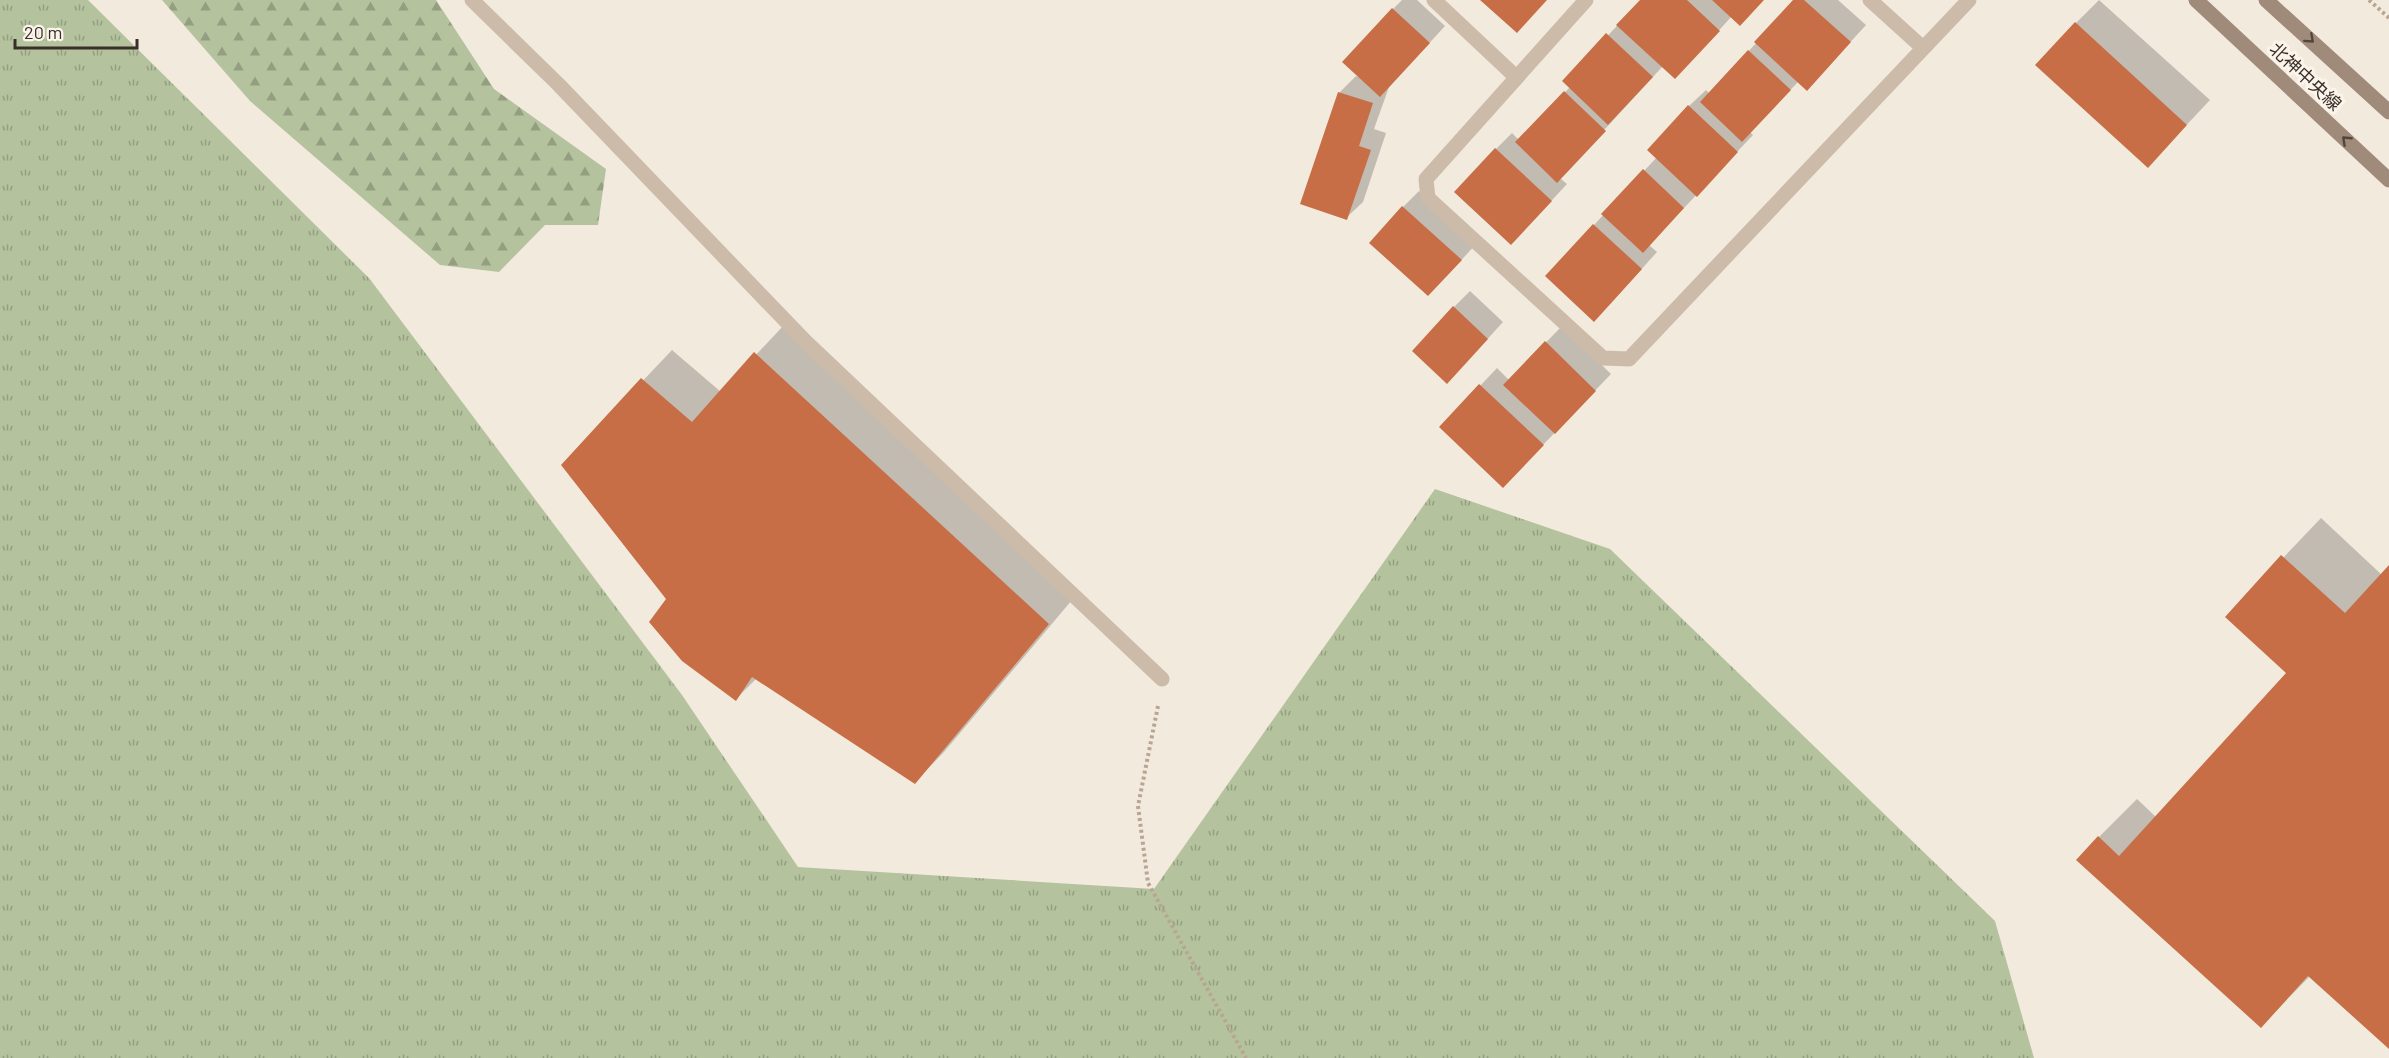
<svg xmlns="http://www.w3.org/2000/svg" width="2389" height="1058" font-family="Barlow,'Noto Sans JP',sans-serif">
  <defs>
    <pattern id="grass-tufts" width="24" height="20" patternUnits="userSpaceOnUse" patternTransform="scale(1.5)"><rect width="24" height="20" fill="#b4c39d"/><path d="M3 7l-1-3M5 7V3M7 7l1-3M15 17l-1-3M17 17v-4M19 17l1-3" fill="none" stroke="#939f80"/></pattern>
    <pattern id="forest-firs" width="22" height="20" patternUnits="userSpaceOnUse" patternTransform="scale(1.5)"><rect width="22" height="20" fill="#b4c39d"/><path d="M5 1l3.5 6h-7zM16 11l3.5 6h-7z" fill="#939f80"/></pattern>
  </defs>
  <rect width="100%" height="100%" fill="#f3eade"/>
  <path fill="url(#grass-tufts)" d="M 0,0 L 88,0 L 369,278 L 682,695 L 798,867 L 1154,889 L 1435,489 L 1610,549 L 1995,921 L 2034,1058 L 0,1058 Z"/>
  <path fill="url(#forest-firs)" d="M 162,0 L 436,0 L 494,89 L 606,169 L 598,225 L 545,225 L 499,272 L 440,265 L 250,101 Z"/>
  <path fill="#0003" d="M 1402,0 L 1417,0 L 1445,26 L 1389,87 L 1374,129 L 1386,133 L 1363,202 L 1346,218 L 1302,203 L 1340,92 L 1356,76 L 1362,78 L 1393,9 Z
    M 1642,0 L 1763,0 L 1732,16 L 1691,61 L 1663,66 L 1560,178 L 1567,184 L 1527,227 L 1496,149 L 1512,133 L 1519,140 L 1570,87 L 1564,81 Z
    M 1795,0 L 1838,0 L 1866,25 L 1823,72 L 1799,81 L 1750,132 L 1753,135 L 1649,245 L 1657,252 L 1610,304 L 1594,225 L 1657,157 L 1689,106 L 1706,90 L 1710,94 Z
    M 2099,0 L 2210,100 L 2148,166 L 2076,23 Z
    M 1419,191 L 1477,243 L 1445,278 L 1403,207 Z
    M 1470,291 L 1503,322 L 1464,365 L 1454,307 Z
    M 785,324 L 1077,594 L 944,752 L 915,782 L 757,678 L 736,699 L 668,599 L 563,465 L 672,350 L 721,392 Z
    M 1562,326 L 1611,374 L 1519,470 L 1441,427 L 1497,368 L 1509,380 Z
    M 2321,518 L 2382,575 L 2389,567 L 2389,1047 L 2310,976 L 2261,1026 L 2099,837 L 2137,799 L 2156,817 L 2288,673 L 2227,617 Z"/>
  <path fill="#c86e47" d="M 1480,0 L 1547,0 L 1517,33 Z
    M 1640,0 L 1687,0 L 1720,31 L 1675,79 L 1616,25 Z
    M 1712,0 L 1764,0 L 1740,26 Z
    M 1793,0 L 1804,0 L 1851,42 L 1807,91 L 1754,42 Z
    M 1392,8 L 1430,43 L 1380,97 L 1342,62 Z
    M 2075,22 L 2187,125 L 2148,168 L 2035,65 Z
    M 1606,33 L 1653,77 L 1608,125 L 1562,81 Z
    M 1748,50 L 1791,90 L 1742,142 L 1700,102 Z
    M 1564,91 L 1606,131 L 1557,183 L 1515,142 Z
    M 1338,92 L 1373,103 L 1359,146 L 1371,150 L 1347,220 L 1300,204 Z
    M 1688,105 L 1738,152 L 1697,197 L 1647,150 Z
    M 1495,148 L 1552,201 L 1511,245 L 1454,192 Z
    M 1643,169 L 1684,208 L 1643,253 L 1601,214 Z
    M 1402,206 L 1462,260 L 1428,296 L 1369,243 Z
    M 1593,224 L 1642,269 L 1594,322 L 1545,276 Z
    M 1453,306 L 1488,339 L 1447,384 L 1412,351 Z
    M 1545,341 L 1596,391 L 1555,434 L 1503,385 Z
    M 754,352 L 1049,624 L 915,784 L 752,677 L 736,701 L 682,661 L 649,622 L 666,599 L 561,465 L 641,378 L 692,422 Z
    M 1479,384 L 1544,445 L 1503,488 L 1439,427 Z
    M 2281,555 L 2345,613 L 2389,565 L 2389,1049 L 2308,976 L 2261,1028 L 2076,860 L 2098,836 L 2119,856 L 2286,673 L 2225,617 Z"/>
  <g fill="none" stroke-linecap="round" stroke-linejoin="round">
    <path stroke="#b8a593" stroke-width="4" stroke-dasharray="3 3" stroke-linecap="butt" d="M 2369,0 L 2389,18
      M 1158,706 L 1138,806 L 1148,883 L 1246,1058"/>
    <path stroke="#ccbba9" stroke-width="15" d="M 472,0 L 558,84 L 805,341 L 1162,679
      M 1434,0 L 1516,77
      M 1586,0 L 1426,179 L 1428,198 L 1603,358 L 1629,359 L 1969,0
      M 1870,0 L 1923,48"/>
    <path stroke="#a08a7a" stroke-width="15" d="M 2196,0 L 2389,180
      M 2266,0 L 2389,112"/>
  </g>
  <defs><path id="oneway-chevron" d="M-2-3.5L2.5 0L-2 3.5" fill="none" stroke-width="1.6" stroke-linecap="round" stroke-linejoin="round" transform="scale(1.5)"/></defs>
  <g stroke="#53463d">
    <use href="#oneway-chevron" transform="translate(2310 39) rotate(42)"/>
    <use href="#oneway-chevron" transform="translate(2346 140) rotate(-137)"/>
  </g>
  <g text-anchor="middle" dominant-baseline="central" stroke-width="6" stroke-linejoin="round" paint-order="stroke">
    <g font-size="18" fill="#392f29" stroke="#faf4ea">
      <text transform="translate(2306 76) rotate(43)">北神中央線</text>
    </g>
  </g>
  <path d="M15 39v9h122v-9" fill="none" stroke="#392f29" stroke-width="3"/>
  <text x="24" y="39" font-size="18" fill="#392f29" stroke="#faf4ea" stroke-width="4.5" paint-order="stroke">20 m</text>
</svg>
